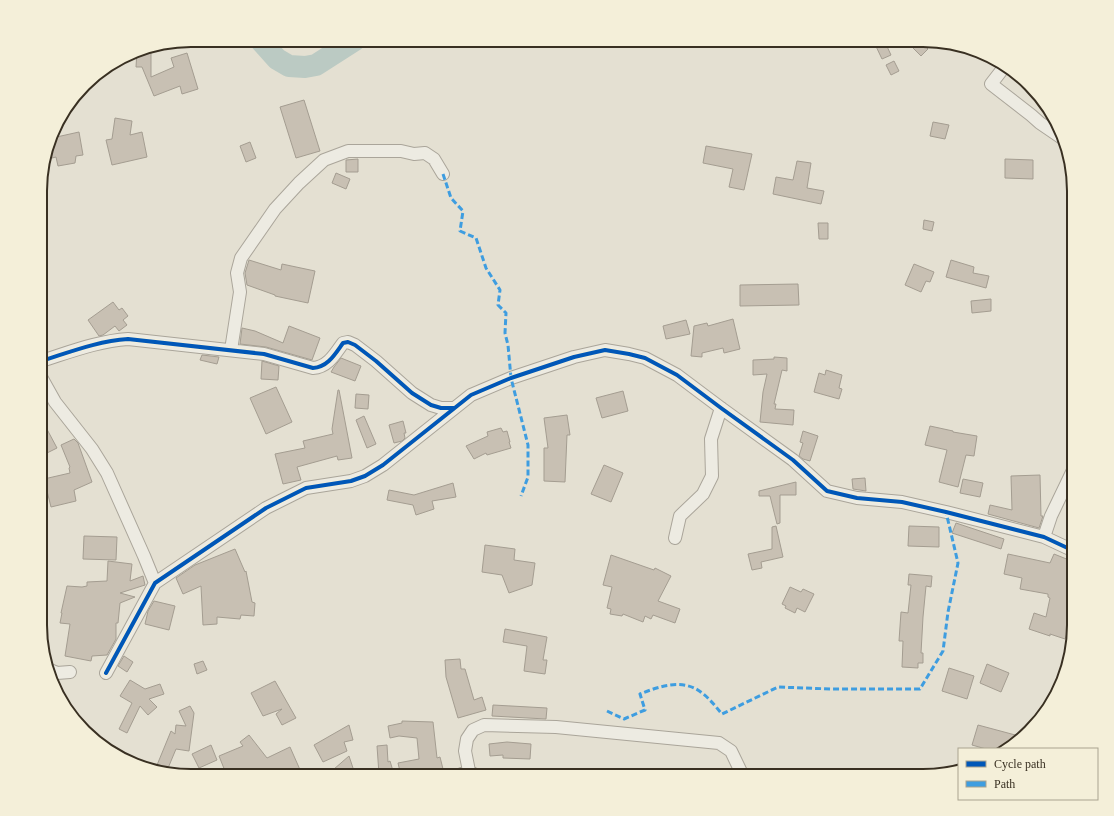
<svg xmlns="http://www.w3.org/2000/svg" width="1114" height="816" font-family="'Times New Roman',serif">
  <rect width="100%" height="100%" fill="#e4e0d2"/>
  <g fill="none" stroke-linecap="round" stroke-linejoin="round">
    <path stroke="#bbcac3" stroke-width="22" d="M 260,40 L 277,59 L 289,66 L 305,67 L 316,65 L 355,40"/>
  </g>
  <path fill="#c8c0b3" stroke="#a49d91" d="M 873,40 L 884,40 L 891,55 L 882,59 Z
    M 920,41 L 928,49 L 921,56 L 913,48 Z
    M 137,51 L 151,52 L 151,77 L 174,67 L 171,58 L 187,53 L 198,89 L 182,94 L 180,86 L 154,96 L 142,67 L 136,67 Z
    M 894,61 L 899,71 L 891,75 L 886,65 Z
    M 304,100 L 320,151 L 296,158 L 280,107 Z
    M 115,118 L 132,121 L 130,135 L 142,132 L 147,157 L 112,165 L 106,140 L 112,139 Z
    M 933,122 L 949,125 L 945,139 L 930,136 Z
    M 79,132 L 83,155 L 76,156 L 75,163 L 58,166 L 56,157 L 52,158 L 49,146 L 52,138 Z
    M 250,142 L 256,158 L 246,162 L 240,146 Z
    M 706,146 L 752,154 L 744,190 L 729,187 L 733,169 L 703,163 Z
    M 358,159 L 358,172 L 346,172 L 346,160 Z
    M 1005,159 L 1033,160 L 1033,179 L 1005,178 Z
    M 797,161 L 811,163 L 807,188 L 824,191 L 821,204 L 773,194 L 776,177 L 793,180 Z
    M 336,173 L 350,179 L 346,189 L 332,183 Z
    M 924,220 L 934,222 L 932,231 L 923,229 Z
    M 818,223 L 828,223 L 828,239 L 819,239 Z
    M 249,260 L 281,270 L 282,264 L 315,271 L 308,303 L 275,296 L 275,295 L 247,285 L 245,273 Z
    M 951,260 L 974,267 L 973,273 L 989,276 L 986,288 L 946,277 Z
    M 914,264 L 934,272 L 930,282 L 926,281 L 921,292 L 905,285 Z
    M 798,284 L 799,305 L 740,306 L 740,285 Z
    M 991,299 L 991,311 L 972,313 L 971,301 Z
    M 113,302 L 119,310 L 122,308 L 128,316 L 123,320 L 127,325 L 119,331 L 115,326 L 103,335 L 99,336 L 88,320 Z
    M 733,319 L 740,349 L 724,353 L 723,348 L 702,353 L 702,357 L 691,356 L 694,326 L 707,323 L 708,326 Z
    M 686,320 L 690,334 L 666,339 L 663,326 Z
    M 289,326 L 320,338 L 312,360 L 266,347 L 240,344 L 242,328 L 255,331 L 283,343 Z
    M 202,355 L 219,357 L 217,364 L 200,360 Z
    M 774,357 L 787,358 L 787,371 L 782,370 L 774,404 L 776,404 L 775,409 L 794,410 L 793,425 L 760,422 L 763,392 L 767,374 L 753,375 L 753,360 L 774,359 Z
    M 341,358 L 361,366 L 355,381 L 331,372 L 334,367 Z
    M 262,361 L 279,366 L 278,380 L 261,379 Z
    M 826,370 L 842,375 L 839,388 L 842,389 L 839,399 L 814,392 L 819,373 L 825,375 Z
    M 276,387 L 292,422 L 266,434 L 250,398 Z
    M 338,390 L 339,390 L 352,458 L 338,460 L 337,456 L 297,467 L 301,480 L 283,484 L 275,454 L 305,448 L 303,441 L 333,434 L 332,429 Z
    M 623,391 L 628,411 L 602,418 L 596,398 Z
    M 356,394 L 369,395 L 368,409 L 355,408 Z
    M 567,415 L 570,435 L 567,435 L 565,482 L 544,481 L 544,448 L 548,448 L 544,418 Z
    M 364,416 L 376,444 L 367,448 L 356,420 Z
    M 41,418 L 57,448 L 41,456 Z
    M 403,421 L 406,433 L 404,433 L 405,438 L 402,441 L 394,443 L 389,425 Z
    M 930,426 L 953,431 L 953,432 L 977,436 L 974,456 L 966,455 L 958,487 L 939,482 L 947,450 L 925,445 Z
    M 501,428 L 503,432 L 507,431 L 510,442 L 509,442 L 511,448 L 487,455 L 486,453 L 474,459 L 466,446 L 488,436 L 487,432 Z
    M 803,431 L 818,436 L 810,461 L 803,459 L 799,456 L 803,443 L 800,442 Z
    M 74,439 L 78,443 L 92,482 L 74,490 L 76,501 L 51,507 L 44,479 L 70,473 L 69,468 L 70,467 L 61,445 Z
    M 604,465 L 623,473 L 611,502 L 591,494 Z
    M 1040,475 L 1041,516 L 1043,516 L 1039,528 L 988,514 L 990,505 L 1012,510 L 1011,476 Z
    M 865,478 L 866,491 L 853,489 L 852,479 Z
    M 963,479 L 983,483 L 980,497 L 960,493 Z
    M 796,482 L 796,495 L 780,495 L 780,523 L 777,524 L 770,496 L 759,496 L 759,491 Z
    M 453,483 L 456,497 L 432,501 L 434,509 L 416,515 L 413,505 L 387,500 L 389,490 L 414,495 Z
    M 956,523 L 1004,539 L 1001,549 L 952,533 Z
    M 776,526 L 783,557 L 761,562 L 762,568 L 752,570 L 748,554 L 772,549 L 772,527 Z
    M 909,526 L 939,527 L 939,547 L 908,546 Z
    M 84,536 L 117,537 L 116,560 L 83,559 Z
    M 485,545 L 515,549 L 514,560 L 535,563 L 532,585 L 509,593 L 502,575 L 482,572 Z
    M 235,549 L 245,572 L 246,571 L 252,602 L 255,603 L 254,616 L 241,615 L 240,619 L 217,617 L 217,624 L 203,625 L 201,586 L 183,594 L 176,578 L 195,565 Z
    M 1008,554 L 1050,563 L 1054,554 L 1074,562 L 1074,613 L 1065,639 L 1050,634 L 1050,636 L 1029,629 L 1034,613 L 1046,617 L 1050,598 L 1048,597 L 1048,594 L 1020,589 L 1022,578 L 1004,574 Z
    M 611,555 L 654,570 L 655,568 L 671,576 L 658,601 L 680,609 L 675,623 L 653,615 L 651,619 L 645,616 L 643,622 L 623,614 L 622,616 L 610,614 L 611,609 L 607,608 L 612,587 L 603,585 Z
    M 108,561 L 132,564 L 130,581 L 143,576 L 145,585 L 120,593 L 135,597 L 120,603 L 118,623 L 116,623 L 116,639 L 107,655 L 92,656 L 91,661 L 65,656 L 70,624 L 60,623 L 62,613 L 61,613 L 67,586 L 82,587 L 87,586 L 87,582 L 107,581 Z
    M 909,574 L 932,576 L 931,587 L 926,586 L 923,617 L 921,653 L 923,653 L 923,663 L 918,663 L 918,668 L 902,667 L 903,641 L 899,641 L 901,612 L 908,613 L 911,585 L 908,585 Z
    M 790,587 L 801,592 L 803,589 L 814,594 L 805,612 L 797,608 L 795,613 L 785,608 L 786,606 L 782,604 Z
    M 154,601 L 175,606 L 169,630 L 145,624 L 148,611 Z
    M 505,629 L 547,637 L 543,660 L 547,660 L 545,674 L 524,671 L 527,646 L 503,642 Z
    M 124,656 L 133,662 L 127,672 L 118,666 Z
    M 460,659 L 461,669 L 465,669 L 474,700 L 482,697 L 486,710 L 458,718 L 446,677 L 445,660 Z
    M 203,661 L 207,670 L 197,674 L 194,664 Z
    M 987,664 L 1009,673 L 1001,692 L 980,683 Z
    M 949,668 L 974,676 L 967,699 L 942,691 Z
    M 130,680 L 145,689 L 160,684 L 164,694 L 149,699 L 157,707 L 148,715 L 140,706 L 127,733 L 119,729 L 132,703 L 120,696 Z
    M 275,681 L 296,718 L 282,725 L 276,714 L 282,709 L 263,716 L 251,693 Z
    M 493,705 L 547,708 L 546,719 L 492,716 Z
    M 190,706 L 194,713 L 189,751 L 176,749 L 166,773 L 155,770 L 171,731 L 175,734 L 176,725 L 186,726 L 179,711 Z
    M 402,721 L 433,722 L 437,758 L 440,757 L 444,773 L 433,776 L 401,776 L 398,763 L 419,759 L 417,738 L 399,736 L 390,738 L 388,726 L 402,723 Z
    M 349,725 L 353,740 L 344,742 L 347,751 L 323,762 L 314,745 Z
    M 978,725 L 1019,736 L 1004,749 L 986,749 L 972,745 Z
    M 249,735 L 267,758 L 290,747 L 301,772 L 294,776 L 268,776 L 267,770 L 252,776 L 227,776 L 219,756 L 243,746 L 240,742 Z
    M 507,742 L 531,744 L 530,759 L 503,758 L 503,755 L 490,756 L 489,744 Z
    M 211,745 L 217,760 L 199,768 L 192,754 Z
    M 387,745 L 388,762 L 390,761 L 393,771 L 379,774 L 377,746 Z
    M 349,756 L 354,771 L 341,776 L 326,776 Z"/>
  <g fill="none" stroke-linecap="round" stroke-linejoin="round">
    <defs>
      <path id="minor" d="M 1005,66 L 991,84 L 1031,115 L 1040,123 L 1062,138
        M 231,350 L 240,292 L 237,273 L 241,258 L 275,209 L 299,183 L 324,160 L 348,151 L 401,151 L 414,154 L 425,153 L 434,159 L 443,174
        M 41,361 C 70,352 98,341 128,339 L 264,354 L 313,368 C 328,367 335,354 343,343 L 348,342 L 355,345 L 376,361 L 412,393 L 431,405 L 441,408 L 454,408
        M 41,377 L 55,402 L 92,449 L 107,473 L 144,556 L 155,583
        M 1044,537 L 1051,516 L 1074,468
        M 675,538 L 680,516 L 703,494 L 712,476 L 711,439 L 721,408
        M 50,670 L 57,673 L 70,672
        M 106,673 L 155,583 L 266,508 L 306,488 L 351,481 L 365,476 L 383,465 L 471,395 L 511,378 L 574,357 L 605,350 L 629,354 L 645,358 L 677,375 L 721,408 L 793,460 L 827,491 L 857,498 L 902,502 L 946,512 L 1044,537 L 1074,551
        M 469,771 L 465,751 L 467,739 L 473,730 L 484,725 L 556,727 L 719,743 L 731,751 L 743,776
        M 457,776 L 469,771 L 475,775"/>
    </defs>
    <use href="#minor" stroke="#aaa59a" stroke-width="14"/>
    <use href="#minor" stroke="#edebe2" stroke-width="12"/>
    <path stroke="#3e9de0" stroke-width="3" stroke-dasharray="6 3" stroke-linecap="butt" d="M 443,174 L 451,198 L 463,211 L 460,231 L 476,238 L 486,268 L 500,290 L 498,305 L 506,313 L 505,333 L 508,345 L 511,378 L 528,445 L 528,477 L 521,496
      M 607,711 L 624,719 L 645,710 L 640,694 C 660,686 684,678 702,693 C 710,699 716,707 722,714 L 778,687 L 831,689 L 920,689 L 943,651 L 948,612 L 958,563 L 946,512"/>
    <defs>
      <path id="cycleway" d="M 41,361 C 70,352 98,341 128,339 L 264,354 L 313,368 C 328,367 335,354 343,343 L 348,342 L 355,345 L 376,361 L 412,393 L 431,405 L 441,408 L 454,408
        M 106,673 L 155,583 L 266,508 L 306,488 L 351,481 L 365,476 L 383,465 L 471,395 L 511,378 L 574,357 L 605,350 L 629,354 L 645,358 L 677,375 L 721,408 L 793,460 L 827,491 L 857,498 L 902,502 L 946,512 L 1044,537 L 1074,551"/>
    </defs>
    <use href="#cycleway" stroke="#f4efd9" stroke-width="6"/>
    <use href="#cycleway" stroke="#0057b8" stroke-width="4"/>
  </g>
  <path d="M0 0H1114V816H0ZM191 47H923A144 144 0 0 1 1067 191V625A144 144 0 0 1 923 769H191A144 144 0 0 1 47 625V191A144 144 0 0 1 191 47Z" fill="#f4efd9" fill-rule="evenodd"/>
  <path fill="none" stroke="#393022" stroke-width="2" d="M191 47H923A144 144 0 0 1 1067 191V625A144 144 0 0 1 923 769H191A144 144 0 0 1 47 625V191A144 144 0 0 1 191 47Z"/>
  <rect x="958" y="748" width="140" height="52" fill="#f4efd9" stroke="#a9a390"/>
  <rect x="966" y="761" width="20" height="6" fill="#0057b8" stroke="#a9a390"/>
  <text x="994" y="768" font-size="12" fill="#393022">Cycle path</text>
  <rect x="966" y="781" width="20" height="6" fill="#3e9de0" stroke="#a9a390"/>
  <text x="994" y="788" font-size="12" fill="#393022">Path</text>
</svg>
